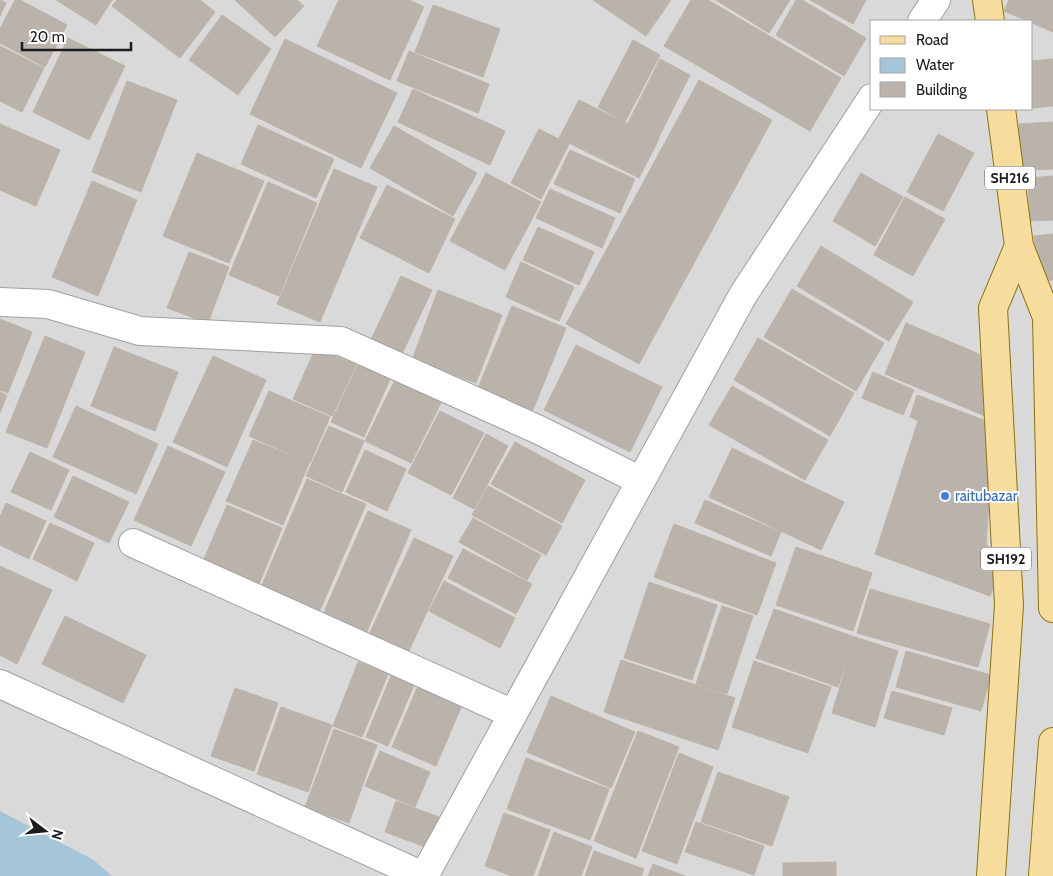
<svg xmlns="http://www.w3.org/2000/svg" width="1053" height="876" font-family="Cabin,sans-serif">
  <rect width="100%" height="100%" fill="#edebe2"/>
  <path fill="#dad9d9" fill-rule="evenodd" d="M 0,0 L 1053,0 L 1053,876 L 0,876 ZM 872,21 L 1032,21 L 1032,109 L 872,109 Z"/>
  <path fill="#a4c5d8" d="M 0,811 L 92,859 L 112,876 L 0,876 Z"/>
  <path fill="#b9b3ac" stroke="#bdb3a5" d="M 0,0 L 6,3 L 0,16 Z
    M 15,0 L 20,0 L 67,25 L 45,67 L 0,43 L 0,29 Z
    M 56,0 L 112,0 L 96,25 Z
    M 117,0 L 200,0 L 215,12 L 180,58 L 112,6 Z
    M 235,0 L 297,0 L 304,6 L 275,37 Z
    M 339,0 L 409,0 L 424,7 L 390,80 L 317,46 Z
    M 593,0 L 671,0 L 646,36 Z
    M 691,0 L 708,0 L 841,78 L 810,131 L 664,46 Z
    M 716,0 L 790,0 L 769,33 Z
    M 796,0 L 802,0 L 866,38 L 844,76 L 776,35 Z
    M 810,0 L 866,0 L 853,24 Z
    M 1009,0 L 1053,0 L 1053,32 L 1004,11 Z
    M 433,5 L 500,29 L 483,77 L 415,52 Z
    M 222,15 L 271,49 L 238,95 L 189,60 Z
    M 68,38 L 125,66 L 89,140 L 33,112 Z
    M 285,39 L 397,93 L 361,168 L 250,114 Z
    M 633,40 L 660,55 L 625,122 L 598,107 Z
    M 0,46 L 44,68 L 22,112 L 0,101 Z
    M 409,51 L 489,84 L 478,113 L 397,81 Z
    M 660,59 L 690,75 L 658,139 L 628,123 Z
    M 1053,59 L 1053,106 L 1032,108 L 1032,61 Z
    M 699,80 L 772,120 L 639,364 L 566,324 Z
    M 127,81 L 177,100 L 141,192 L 92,172 Z
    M 413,89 L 505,131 L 490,165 L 398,122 Z
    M 579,100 L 659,139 L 639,178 L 559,138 Z
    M 1053,122 L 1053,169 L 1021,170 L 1019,124 Z
    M 0,124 L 60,150 L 36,206 L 0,190 Z
    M 258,125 L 334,159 L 316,198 L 241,164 Z
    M 394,126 L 477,173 L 453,216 L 370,168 Z
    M 539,129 L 569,144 L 541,199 L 511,183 Z
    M 938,134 L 974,153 L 943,211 L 907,192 Z
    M 570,150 L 635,179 L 620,213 L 554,184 Z
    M 197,153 L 264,181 L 229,263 L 163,236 Z
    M 334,169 L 377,187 L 320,322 L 277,304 Z
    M 486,173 L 541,202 L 505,270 L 450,241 Z
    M 861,173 L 903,197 L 875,246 L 833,221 Z
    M 1053,176 L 1053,220 L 1030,221 L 1028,178 Z
    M 92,181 L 137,200 L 98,296 L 52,277 Z
    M 268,182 L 317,203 L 279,296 L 229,275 Z
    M 387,185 L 455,219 L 429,273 L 360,238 Z
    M 550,189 L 615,218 L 602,248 L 536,218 Z
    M 905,197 L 945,219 L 913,276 L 874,255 Z
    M 538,227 L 594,252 L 579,285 L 523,260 Z
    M 1053,234 L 1053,280 L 1038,281 L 1034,236 Z
    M 821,246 L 913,302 L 889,341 L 797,286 Z
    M 189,252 L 229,267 L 208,323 L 167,308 Z
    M 521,262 L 574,287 L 559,321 L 506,297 Z
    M 401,276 L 432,290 L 400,358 L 369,344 Z
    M 792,289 L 884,343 L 856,391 L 764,337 Z
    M 438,290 L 502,315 L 476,383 L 412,360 Z
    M 512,306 L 566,328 L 533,410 L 478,388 Z
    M 0,319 L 32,332 L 8,393 L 0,390 Z
    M 906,323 L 979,354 L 992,419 L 885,374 Z
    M 45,336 L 85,352 L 47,448 L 6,432 Z
    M 758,338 L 854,393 L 830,436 L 734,380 Z
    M 576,345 L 662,387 L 630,452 L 544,410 Z
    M 114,347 L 178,372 L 155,431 L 91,406 Z
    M 316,347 L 356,365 L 332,416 L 293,399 Z
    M 213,356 L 266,380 L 227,467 L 173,442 Z
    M 358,364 L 390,379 L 364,437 L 331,422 Z
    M 873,372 L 914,390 L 903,415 L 862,398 Z
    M 395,380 L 441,403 L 411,463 L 365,441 Z
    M 732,386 L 828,440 L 805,480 L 709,425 Z
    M 269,391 L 330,417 L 310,463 L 249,436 Z
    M 0,392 L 7,395 L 0,413 Z
    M 917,395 L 994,424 L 986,545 L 1005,557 L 990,596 L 875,554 L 918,421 L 910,417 Z
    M 76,406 L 158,444 L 136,494 L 53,457 Z
    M 440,411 L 484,433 L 451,495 L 408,473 Z
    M 329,426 L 364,441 L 342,492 L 306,476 Z
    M 486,434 L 508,446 L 474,509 L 453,498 Z
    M 253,440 L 309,463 L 283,525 L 226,501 Z
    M 515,442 L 585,480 L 562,523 L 491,484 Z
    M 168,446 L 225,472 L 191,546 L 134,520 Z
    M 732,448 L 844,502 L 821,550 L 709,497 Z
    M 365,450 L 406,469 L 387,511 L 346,492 Z
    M 30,452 L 69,470 L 51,510 L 11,492 Z
    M 73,476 L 129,502 L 109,543 L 54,517 Z
    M 307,479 L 366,504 L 317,617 L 259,592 Z
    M 488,486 L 562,526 L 546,555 L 472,515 Z
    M 705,500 L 781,532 L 771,556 L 695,523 Z
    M 6,503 L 46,521 L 29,559 L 0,545 L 0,517 Z
    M 227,505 L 282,528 L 257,589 L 201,566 Z
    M 368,511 L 411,530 L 364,638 L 321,619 Z
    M 473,518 L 541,555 L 527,580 L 459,542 Z
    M 50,523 L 94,543 L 77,581 L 33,559 Z
    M 674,524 L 776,563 L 757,615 L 654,577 Z
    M 414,538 L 453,556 L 406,657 L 367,639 Z
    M 796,547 L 872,573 L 853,631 L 776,605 Z
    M 463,549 L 532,584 L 516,614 L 448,578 Z
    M 0,566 L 52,590 L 17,664 L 0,655 Z
    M 444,581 L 515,618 L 500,648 L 429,611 Z
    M 649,582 L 717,605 L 692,680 L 624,658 Z
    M 870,589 L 990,624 L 978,667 L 857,633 Z
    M 722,606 L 753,616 L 727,694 L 696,684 Z
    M 774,609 L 855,637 L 838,687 L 756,658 Z
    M 65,616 L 146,655 L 123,703 L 42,664 Z
    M 855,637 L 898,651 L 875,727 L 832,713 Z
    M 906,651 L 991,675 L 981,711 L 896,687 Z
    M 621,660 L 735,698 L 718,750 L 604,712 Z
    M 754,661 L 831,687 L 808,753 L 732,727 Z
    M 358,662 L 388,674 L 362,737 L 333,726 Z
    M 391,676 L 414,685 L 388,746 L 366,737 Z
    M 418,686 L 462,705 L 436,766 L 392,747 Z
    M 235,688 L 278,703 L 254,771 L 211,756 Z
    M 892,691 L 952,708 L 944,735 L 884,718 Z
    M 551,696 L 635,732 L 611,788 L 527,752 Z
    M 281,707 L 332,725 L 308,792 L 257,774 Z
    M 334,729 L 377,745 L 349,823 L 305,807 Z
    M 638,731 L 679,747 L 636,858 L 594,841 Z
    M 380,751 L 430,772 L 415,807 L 365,786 Z
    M 679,753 L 713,767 L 677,864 L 642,851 Z
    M 526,758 L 609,789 L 590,840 L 507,809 Z
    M 718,772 L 789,797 L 772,846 L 701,822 Z
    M 396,801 L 439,817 L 428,848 L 385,832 Z
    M 504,813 L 550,830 L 533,876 L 512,876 L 485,866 Z
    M 696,822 L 764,846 L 754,875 L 685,852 Z
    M 554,832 L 592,847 L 581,876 L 538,876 Z
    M 594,851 L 644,869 L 641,876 L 585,876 Z
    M 836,862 L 836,876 L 783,876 L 783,863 Z
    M 653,864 L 685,876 L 648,876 Z"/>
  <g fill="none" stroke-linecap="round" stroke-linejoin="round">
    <defs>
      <path id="minor" d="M 922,21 L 936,0
        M 0,302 L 48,304 L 140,331 L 341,341 L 539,430 L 641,481
        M 133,543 L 513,714
        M 0,684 L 423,876
        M 424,876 L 743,295 L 872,98"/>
      <path id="major" d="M 987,0 L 990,21
        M 1001,109 L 1019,246 L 1047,317 L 1053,608
        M 991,876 L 1009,605 L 993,308 L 1019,246
        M 1043,876 L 1053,742"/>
    </defs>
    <use href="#minor" stroke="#a0a0a0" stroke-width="30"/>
    <use href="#major" stroke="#8b7408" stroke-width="30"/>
    <use href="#minor" stroke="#fff" stroke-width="28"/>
    <use href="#major" stroke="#f6dd9d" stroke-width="28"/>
  </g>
  <circle fill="#3f7fe0" stroke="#fff" stroke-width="2" cx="945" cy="496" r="5"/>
  <g text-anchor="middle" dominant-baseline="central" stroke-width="4" stroke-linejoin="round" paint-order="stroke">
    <g fill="#fff" stroke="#606060" stroke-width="1">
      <rect x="985" y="166.5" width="50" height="23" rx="4"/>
      <rect x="981" y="547.5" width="50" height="23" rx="4"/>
    </g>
    <g font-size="14" font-weight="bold" fill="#1c1c1c">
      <text x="1010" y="178">SH216</text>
      <text x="1006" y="559">SH192</text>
    </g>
    <g font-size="15" fill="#366cbe" stroke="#fff" text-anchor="start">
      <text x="955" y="496">raitubazar</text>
    </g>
  </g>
  <rect x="870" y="20" width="162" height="90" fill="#ffffff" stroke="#a4a4a4"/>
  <rect x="880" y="36" width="25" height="8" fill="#f6dd9d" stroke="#a4a4a4"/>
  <text x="916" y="45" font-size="15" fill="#1c1c1c">Road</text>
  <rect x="880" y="58" width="25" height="15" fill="#a4c5d8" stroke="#a4a4a4"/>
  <text x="916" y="70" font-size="15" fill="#1c1c1c">Water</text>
  <rect x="880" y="82" width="25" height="15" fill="#b9b3ac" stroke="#a4a4a4"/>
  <text x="916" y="95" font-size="15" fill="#1c1c1c">Building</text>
  <g transform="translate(45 831) rotate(106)" stroke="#ffffff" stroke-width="4" paint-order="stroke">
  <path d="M0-4L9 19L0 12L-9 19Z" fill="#1c1c1c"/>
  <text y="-8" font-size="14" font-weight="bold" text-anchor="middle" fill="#1c1c1c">N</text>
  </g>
  <path d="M22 42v8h109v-8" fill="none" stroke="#1c1c1c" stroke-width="2.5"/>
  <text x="30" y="42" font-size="15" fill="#1c1c1c" stroke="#ffffff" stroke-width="4" paint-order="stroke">20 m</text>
</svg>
